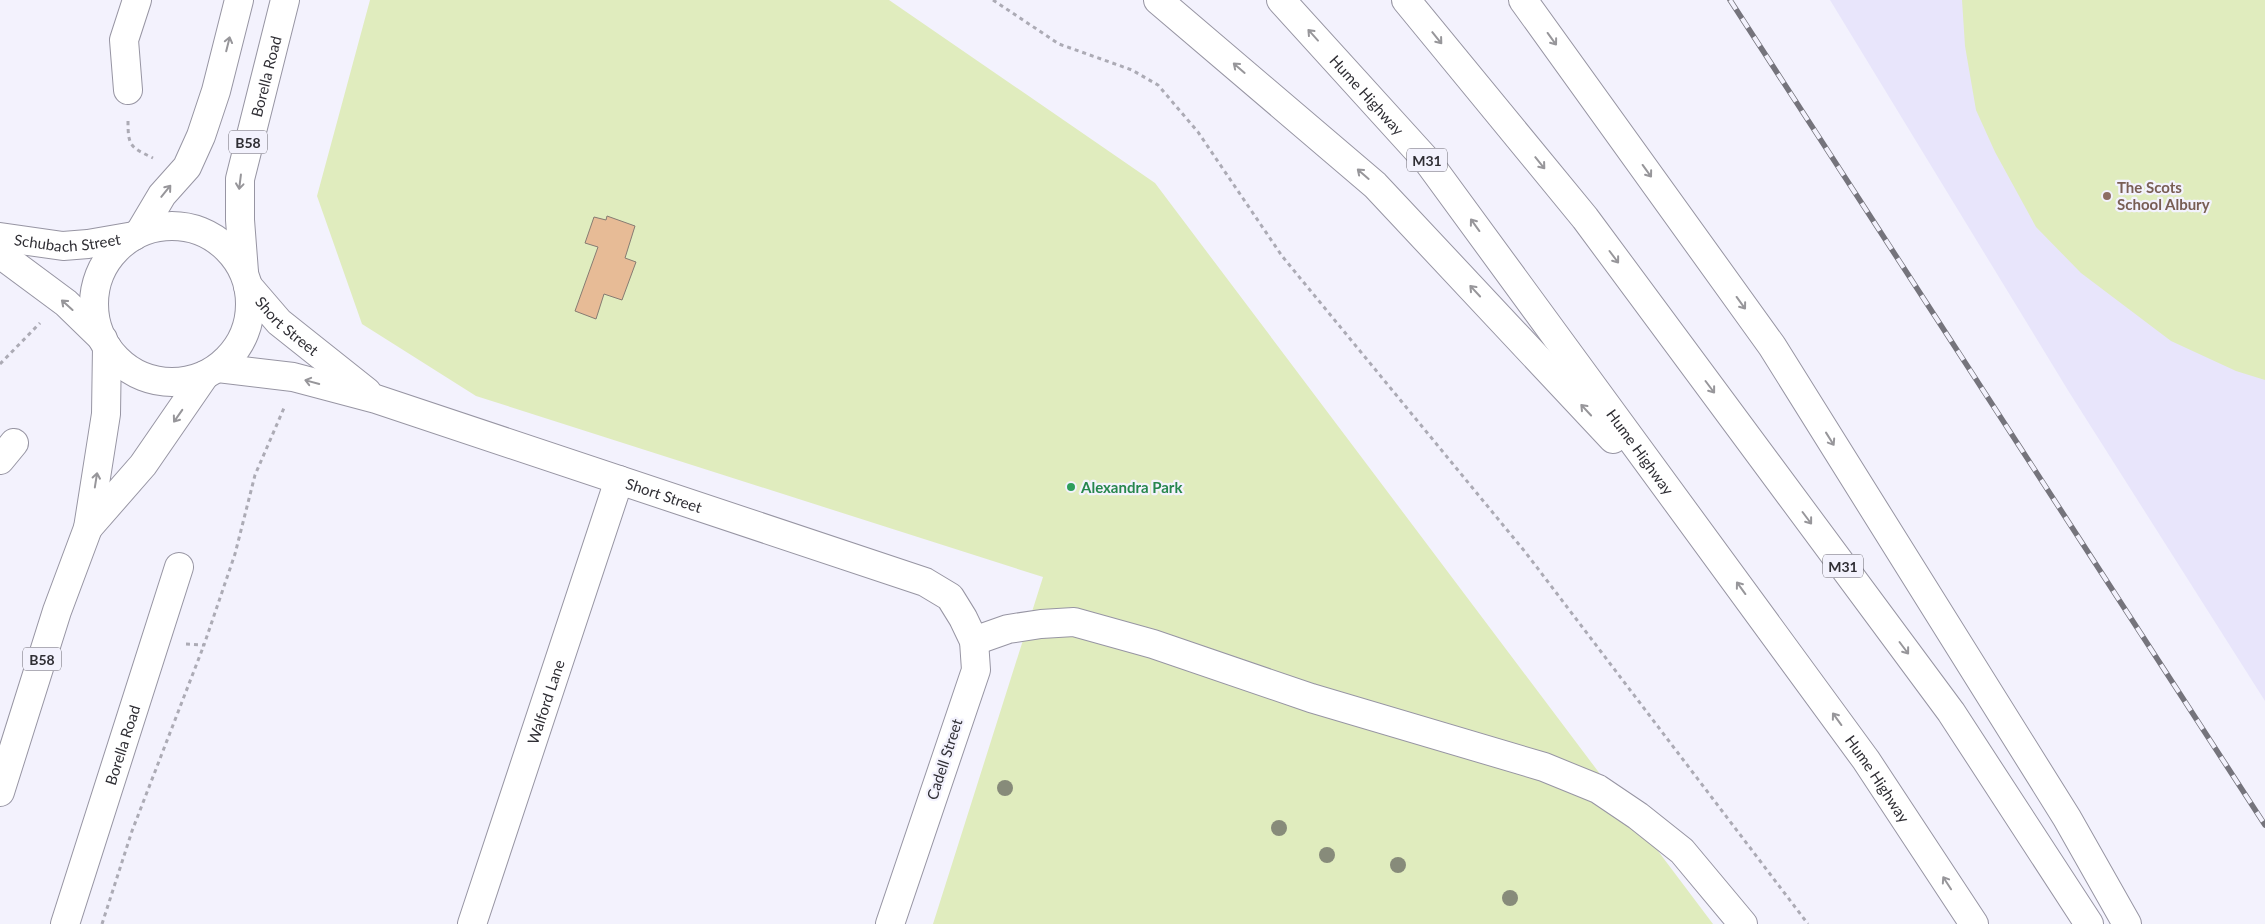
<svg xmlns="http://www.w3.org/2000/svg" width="2265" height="924" font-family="Lato,sans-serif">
  <rect width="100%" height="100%" fill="#f3f2fd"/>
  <path fill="#e8e5fb" d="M 1830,0 L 2265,0 L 2265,701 L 2069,392 Z"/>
  <path fill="#e0ecbe" d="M 370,0 L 889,0 L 1155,183 L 1713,924 L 933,924 L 1043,577 L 476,396 L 362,324 L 317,196 Z
    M 1962,0 L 2265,0 L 2265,380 L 2236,371 L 2171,341 L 2081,273 L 2036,227 L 1995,152 L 1976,110 L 1965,46 Z"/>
  <path fill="#e7bb96" stroke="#867b72" d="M 607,216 L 635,226 L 625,258 L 636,262 L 622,300 L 604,294 L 596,319 L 575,311 L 598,247 L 585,243 L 594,217 L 606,220 Z"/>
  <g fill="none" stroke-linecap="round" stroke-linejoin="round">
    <defs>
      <g id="minor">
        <path d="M 128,90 L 124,40 L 137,0"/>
        <path id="s1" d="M 0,237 L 63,246 L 88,244 L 134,236"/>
        <path d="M 0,254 L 66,303 L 103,339"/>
        <path id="s2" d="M 248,286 L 279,322 L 367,392"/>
        <path id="s3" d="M 218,368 L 293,377 L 376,399 L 925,582 L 950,597 L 963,618 L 974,641 L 976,670 L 890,924"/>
        <path d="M 0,460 L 14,443"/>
        <path d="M 974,641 L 1008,629 L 1041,624 L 1074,622 L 1153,644 L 1311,698 L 1544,767 L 1598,789 L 1638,816 L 1682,851 L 1743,924"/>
        <path id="s4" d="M 65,924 L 179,567"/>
        <path id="s5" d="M 472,924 L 619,480"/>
      </g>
      <g id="major">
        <circle cx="172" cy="304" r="78"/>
        <path d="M 140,232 L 162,195 L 187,167 L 201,136 L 216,91 L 239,0"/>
        <path id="s6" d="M 244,272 L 240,220 L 240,179 L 285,0"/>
        <path d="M 88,528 L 143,465 L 205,375"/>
        <path d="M 0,792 L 57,611 L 88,528 L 106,414 L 107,347"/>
      </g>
      <g id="highway">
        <path d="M 1158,0 L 1375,185 L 1613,439"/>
        <path id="s7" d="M 1281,0 L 1429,163 L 1866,760 L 1974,924"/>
        <path d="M 1406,0 L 1585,218 L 1951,712 L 2089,924"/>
        <path d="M 1523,0 L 1772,346 L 2067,818 L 2127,924"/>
      </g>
    </defs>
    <use href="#minor" stroke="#9795a3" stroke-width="30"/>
    <use href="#major" stroke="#9795a3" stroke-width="30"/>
    <use href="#highway" stroke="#9795a3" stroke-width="30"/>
    <path stroke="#acabb5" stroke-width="3" stroke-dasharray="4 4" stroke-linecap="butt" d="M 993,0 L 1059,44 L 1132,70 L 1158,85 L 1198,132 L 1282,256 L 1526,553 L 1808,924
      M 128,121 C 128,146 130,147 153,158
      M 0,364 L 40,323
      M 186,644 L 204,645 L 235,554 L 255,475 L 284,408
      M 102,924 L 132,831 L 204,645"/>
    <use href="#minor" stroke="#fff" stroke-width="28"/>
    <use href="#major" stroke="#fff" stroke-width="28"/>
    <use href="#highway" stroke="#fff" stroke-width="28"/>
    <defs>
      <path id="rail" d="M 1730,0 L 2265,825"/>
    </defs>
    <use href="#rail" stroke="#75747c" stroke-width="5.5"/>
    <use href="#rail" stroke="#f3f2fd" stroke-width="4" stroke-dasharray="11" stroke-linecap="butt"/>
  </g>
  <g fill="#878b7a">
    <circle cx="1005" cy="788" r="8"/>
    <circle cx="1279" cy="828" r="8"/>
    <circle cx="1327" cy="855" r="8"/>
    <circle cx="1398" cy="865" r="8"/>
    <circle cx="1510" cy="898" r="8"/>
  </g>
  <defs><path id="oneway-shaft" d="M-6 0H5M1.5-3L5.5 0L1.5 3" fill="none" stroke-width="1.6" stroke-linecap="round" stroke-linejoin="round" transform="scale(1.25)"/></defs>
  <g stroke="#97969a">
    <use href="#oneway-shaft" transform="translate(1313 35) rotate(-132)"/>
    <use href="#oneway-shaft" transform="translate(1437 38) rotate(51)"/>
    <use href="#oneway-shaft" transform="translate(1552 39) rotate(54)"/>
    <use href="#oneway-shaft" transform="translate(228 44) rotate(-76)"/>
    <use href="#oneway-shaft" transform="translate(1239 68) rotate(-139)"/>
    <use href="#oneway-shaft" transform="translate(1540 163) rotate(51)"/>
    <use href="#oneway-shaft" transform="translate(1647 171) rotate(54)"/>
    <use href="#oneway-shaft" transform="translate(1363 174) rotate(-139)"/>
    <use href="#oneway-shaft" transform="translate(240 182) rotate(97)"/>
    <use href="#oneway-shaft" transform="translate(166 191) rotate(-51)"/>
    <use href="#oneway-shaft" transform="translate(1475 225) rotate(-126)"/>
    <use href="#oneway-shaft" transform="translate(1614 257) rotate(53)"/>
    <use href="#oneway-shaft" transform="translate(1475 291) rotate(-133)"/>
    <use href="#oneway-shaft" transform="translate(1741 303) rotate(54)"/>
    <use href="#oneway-shaft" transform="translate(67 305) rotate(-138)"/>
    <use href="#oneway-shaft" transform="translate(312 382) rotate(-165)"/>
    <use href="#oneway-shaft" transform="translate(1710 387) rotate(53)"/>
    <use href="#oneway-shaft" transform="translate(1586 410) rotate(-133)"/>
    <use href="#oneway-shaft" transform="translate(178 416) rotate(125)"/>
    <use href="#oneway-shaft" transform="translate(1830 439) rotate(58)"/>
    <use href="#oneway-shaft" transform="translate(96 480) rotate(-81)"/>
    <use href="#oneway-shaft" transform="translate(1807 518) rotate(53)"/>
    <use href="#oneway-shaft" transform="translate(1741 588) rotate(-126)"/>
    <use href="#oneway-shaft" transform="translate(1904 648) rotate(53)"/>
    <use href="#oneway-shaft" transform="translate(1837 719) rotate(-126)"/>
    <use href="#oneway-shaft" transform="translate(1947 883) rotate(-123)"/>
  </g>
  <circle fill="#8d6e63" stroke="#f3f2fd" stroke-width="2" cx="2107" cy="196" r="5"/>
  <circle fill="#2e9e5b" stroke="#f3f2fd" stroke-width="2" cx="1071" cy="487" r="5"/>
  <g text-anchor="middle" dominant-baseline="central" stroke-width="4.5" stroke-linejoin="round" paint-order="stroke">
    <g fill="#f3f2fd" stroke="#6a6970" stroke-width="1">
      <rect x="229" y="130.5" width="38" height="23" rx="4"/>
      <rect x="1407" y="148.5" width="40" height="23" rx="4"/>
      <rect x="1823" y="554.5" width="40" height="23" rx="4"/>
      <rect x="23" y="647.5" width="38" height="23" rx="4"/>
    </g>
    <g font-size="14" font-weight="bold" fill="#2f2e34">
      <text x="248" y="142">B58</text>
      <text x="1427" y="160">M31</text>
      <text x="1843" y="566">M31</text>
      <text x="42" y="659">B58</text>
    </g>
    <g font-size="15" fill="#2f2e34" stroke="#f3f2fd">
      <text stroke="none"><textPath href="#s6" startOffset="199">Borella Road</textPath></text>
      <text stroke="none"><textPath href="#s7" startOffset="128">Hume Highway</textPath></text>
      <text stroke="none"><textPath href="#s1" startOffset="68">Schubach Street</textPath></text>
      <text stroke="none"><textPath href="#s2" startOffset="56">Short Street</textPath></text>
      <text stroke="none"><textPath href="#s7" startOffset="578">Hume Highway</textPath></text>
      <text stroke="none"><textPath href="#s3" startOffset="465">Short Street</textPath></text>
      <text stroke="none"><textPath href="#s5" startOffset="234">Walford Lane</textPath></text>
      <text stroke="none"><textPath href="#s4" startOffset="188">Borella Road</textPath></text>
      <text transform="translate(944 759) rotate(-72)">Cadell Street</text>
      <text stroke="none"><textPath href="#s7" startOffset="982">Hume Highway</textPath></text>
    </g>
    <g font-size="15" font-weight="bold" fill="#785e54" stroke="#f3f2fd" text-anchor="start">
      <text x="2117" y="187">The Scots<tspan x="2117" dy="17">School Albury</tspan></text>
    </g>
    <g font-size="15" font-weight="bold" fill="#27864d" stroke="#f3f2fd" text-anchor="start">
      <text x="1081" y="487">Alexandra Park</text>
    </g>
  </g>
</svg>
